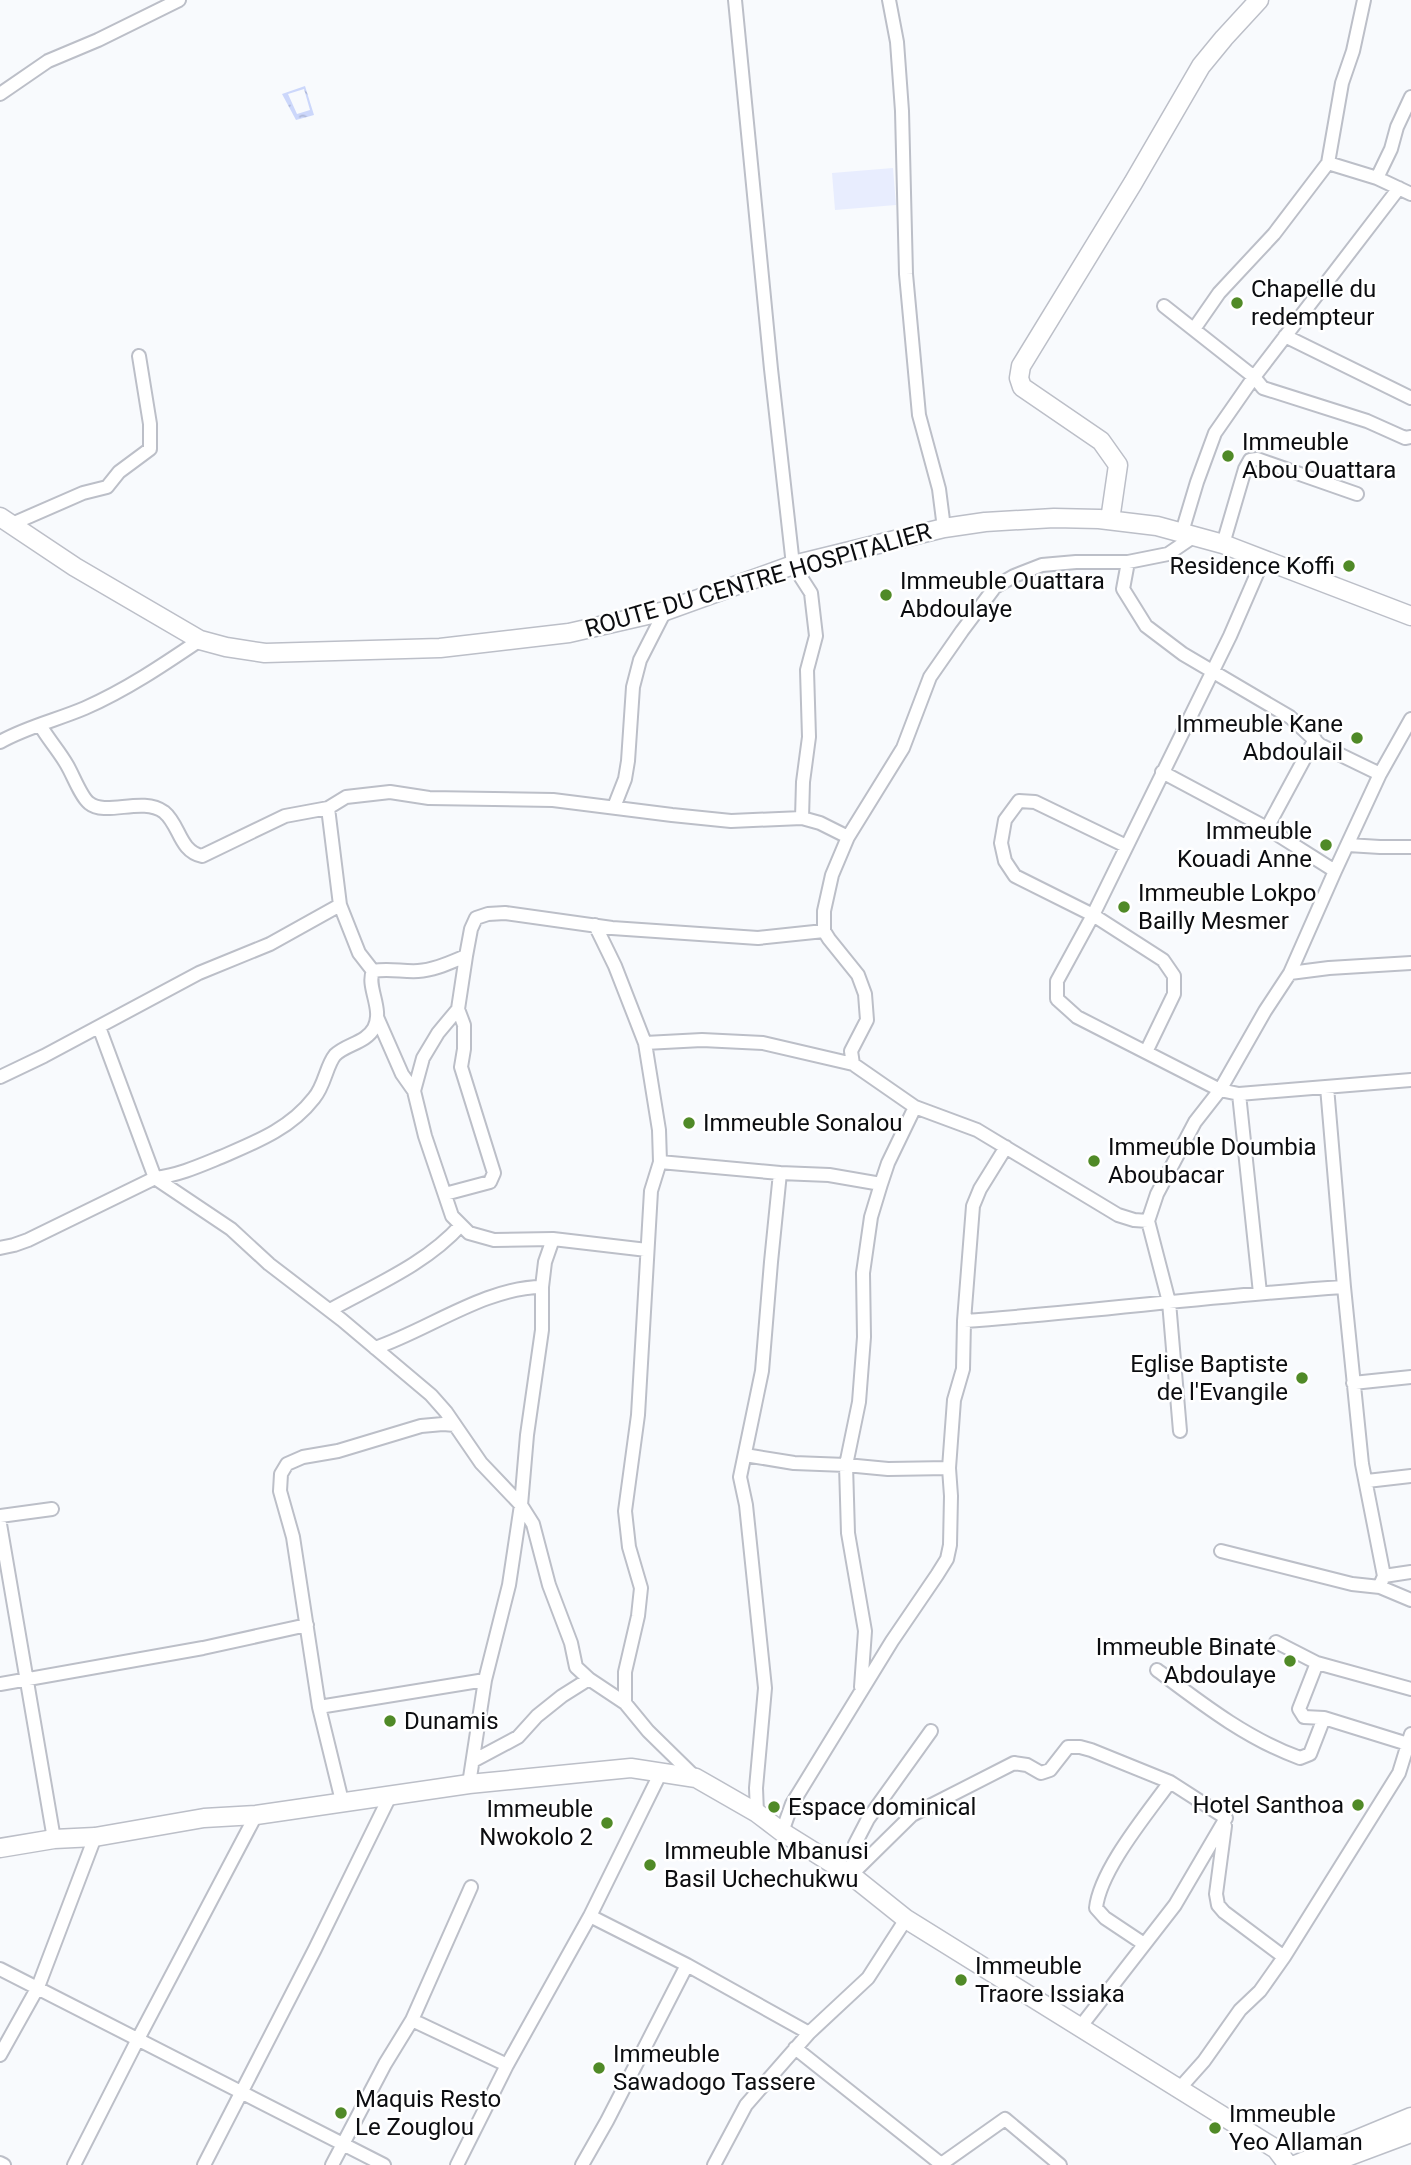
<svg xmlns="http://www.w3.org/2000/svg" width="1411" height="2165" font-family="Roboto,sans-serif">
  <defs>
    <pattern id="water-ripples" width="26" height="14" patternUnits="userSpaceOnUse" patternTransform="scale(1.75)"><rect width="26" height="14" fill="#ccd7fb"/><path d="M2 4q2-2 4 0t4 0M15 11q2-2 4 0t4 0" fill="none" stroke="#aeb7d6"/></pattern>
  </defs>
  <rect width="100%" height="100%" fill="#f8fafd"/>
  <path fill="#e8edfe" d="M 893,168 L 896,205 L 835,210 L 832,173 Z"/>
  <path fill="url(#water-ripples)" fill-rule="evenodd" d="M 305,86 L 314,115 L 296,120 L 282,94 ZM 304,89 L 310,110 L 297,114 L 288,94 Z"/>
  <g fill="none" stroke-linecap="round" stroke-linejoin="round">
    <defs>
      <path id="street" d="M 735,0 L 771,369 L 793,565 L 811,593 L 816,636 L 807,670 L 809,737 L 803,782 L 802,818
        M 889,0 L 897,42 L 902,111 L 906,274 L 919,415 L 939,489 L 944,528
        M 0,94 L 48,61 L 98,40 L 179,0
        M 1328,163 L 1377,178 L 1411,194
        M 1377,178 L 1391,149 L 1397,127 L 1411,97
        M 1164,306 L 1254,377 L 1263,388 L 1367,421 L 1405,438 L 1411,437
        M 1194,329 L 1219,293 L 1274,234 L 1328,163 L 1342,83 L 1353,51 L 1364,0
        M 1285,336 L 1411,398
        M 12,524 L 83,493 L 107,487 L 119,472 L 150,449 L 150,424 L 139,356
        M 1182,532 L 1197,482 L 1215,433 L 1254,377 L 1399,188
        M 1223,544 L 1245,469 L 1250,460 L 1257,459 L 1357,494
        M 1263,560 L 1230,636 L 1093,915 L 1057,981 L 1057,999 L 1077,1017 L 1220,1090 L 1239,1094 L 1411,1080
        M 1128,562 L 1123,589 L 1146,626 L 1183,654 L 1290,717 L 1320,745 L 1380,774
        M 40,725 C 48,739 59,751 67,765 C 73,775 81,797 89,803 C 106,817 142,796 164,812 C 180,825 179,851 202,856 L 285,816 L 328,808 L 346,797 L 390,792 L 429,798 L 553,800 L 672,815 L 731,821 L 802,818 L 820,823 L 848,837
        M 0,742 C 26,727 57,720 85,708 C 126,690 163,665 200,640
        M 1162,772 L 1267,828 L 1335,871
        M 614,807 L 625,779 L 628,761 L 633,687 L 640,660 L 665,611
        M 1267,828 L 1315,739
        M 1348,845 L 1380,847 L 1411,847
        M 1126,846 L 1035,802 L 1019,801 L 1005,820 L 1001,843 L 1005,861 L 1015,876 L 1093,915 L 1163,960 L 1174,976 L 1174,994 L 1146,1052
        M 595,925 L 615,966 L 645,1043 L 659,1130 L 660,1162 L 651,1191 L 638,1415 L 625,1511 L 629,1547 L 641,1588 L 638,1616 L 625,1672 L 625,1703
        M 466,956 L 458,1009 L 438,1033 L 423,1058 L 414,1091 L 425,1136 L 452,1216 L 469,1233 L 494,1240 L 553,1239 L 647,1250
        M 373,971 C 389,968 403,972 418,971 C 435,970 451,962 466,956 L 471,929 L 476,918 L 488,914 L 505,913 L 612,928 L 758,938 L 824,931
        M 1290,973 L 1329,968 L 1411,963
        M 377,1017 L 402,1074 L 414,1091
        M 99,1027 L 155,1178 L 231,1229 L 269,1264 L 342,1320 L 431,1395 L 446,1412 L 481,1463 L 521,1505 L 533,1524 L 549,1585 L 571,1643 L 576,1667 L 589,1679 L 625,1703 L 648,1731 L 696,1778
        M 645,1043 L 702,1040 L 763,1043 L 853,1064 L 915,1107 L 977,1130 L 1118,1215 L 1134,1220 L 1148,1221
        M 853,1064 L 851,1051 L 867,1020 L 865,994 L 858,975 L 829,939 L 824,931 L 824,911 L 832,875 L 848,837 L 903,748 L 930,677 L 962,631 L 995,587 L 1014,576 L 1042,565 L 1076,562 L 1128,562 L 1168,554 L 1193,537
        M 0,1077 L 44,1056 L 199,973 L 270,944 L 340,905
        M 1327,1087 L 1344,1287 L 1362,1464 L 1384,1576
        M 1239,1094 L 1260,1293
        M 660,1162 L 780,1173 L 829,1175 L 881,1184
        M 445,1194 L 490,1182 L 494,1173 L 461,1067 L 464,1049 L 464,1025 L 458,1009
        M 0,1248 L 14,1245 L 28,1240 L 155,1178 C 179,1175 199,1166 221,1157 C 256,1142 290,1129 314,1098 C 325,1085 326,1066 335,1055 C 346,1044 366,1043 374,1028 C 384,1009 366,987 373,971 L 359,953 L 340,905 L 328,808
        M 330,1310 C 375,1285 426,1264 461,1225
        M 964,1321 C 1091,1312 1217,1295 1344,1287
        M 375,1348 C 428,1330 486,1287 542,1287
        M 1353,1383 L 1411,1377
        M 1180,1431 L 1169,1302 L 1148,1221 L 1157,1194 L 1195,1122 L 1220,1090 L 1265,1011 L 1290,973 L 1335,871 L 1380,774 L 1411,719
        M 745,1455 L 794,1463 L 846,1465 L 888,1469 L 949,1468
        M 1367,1481 L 1411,1476
        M 0,1516 L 52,1509
        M 0,1524 L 54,1839
        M 1221,1551 L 1352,1584 L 1380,1587 L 1411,1600
        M 1381,1583 L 1384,1576 L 1411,1572
        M 1276,1642 L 1317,1663 L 1411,1689
        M 1317,1663 L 1299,1709 L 1304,1717 L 1324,1718 L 1411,1745
        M 1157,1670 C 1201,1703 1247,1739 1300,1758 L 1310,1754 L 1324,1718
        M 0,1684 L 203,1648 L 307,1625
        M 861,1687 L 865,1631 L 848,1533 L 846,1465 L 859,1402 L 864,1337 L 863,1273 L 871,1217 L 881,1184 L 888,1163 L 915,1107
        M 319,1707 L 485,1680
        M 473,1761 L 518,1737 L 537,1716 L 562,1696 L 589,1679
        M 469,1784 L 485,1680 L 509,1585 L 521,1505 L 527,1435 L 542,1330 L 542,1287 L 545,1262 L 553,1239
        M 342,1801 L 319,1707 L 293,1537 L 280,1491 L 281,1474 L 287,1464 L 303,1457 L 338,1451 L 421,1426 L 443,1424 L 455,1425
        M 757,1813 L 756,1788 L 765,1688 L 746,1505 L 740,1477 L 762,1371 L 771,1262 L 780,1173
        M 1225,1826 L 1216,1894 L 1218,1905 L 1224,1912 L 1284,1957
        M 782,1832 L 792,1804 L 892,1641 L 937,1575 L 947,1559 L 950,1545 L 951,1496 L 949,1468 L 954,1400 L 963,1369 L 964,1321 L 973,1206 L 980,1189 L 1006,1147
        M 851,1875 L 912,1815 L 1014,1763 L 1027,1765 L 1041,1773 L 1050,1770 L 1068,1747 L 1080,1747 L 1091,1750 L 1170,1782 L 1226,1818
        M 851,1875 L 855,1844 L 868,1819 L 931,1731
        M 590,1916 L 661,1772
        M 1144,1944 L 1105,1918 L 1096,1908 C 1100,1870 1147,1814 1170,1782
        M 0,1969 L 384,2165
        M 412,2020 L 507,2065
        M 1081,2026 L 1175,1905 L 1226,1818
        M 795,2048 L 941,2164
        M 0,2055 L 38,1987 L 95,1837
        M 1179,2089 L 1204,2061 L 1240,2010 L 1260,1991 L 1284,1957 L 1399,1773 L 1411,1734
        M 0,2163 L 4,2165
        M 74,2165 L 138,2039 L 256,1815
        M 204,2165 L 315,1949 L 390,1796
        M 332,2165 L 385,2064 L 412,2020 L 471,1887
        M 457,2165 L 507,2065 L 590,1916 L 687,1965 L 809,2033
        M 582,2165 L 607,2121 L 687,1965
        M 714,2165 L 746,2105 L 809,2033 L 868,1978 L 906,1919
        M 940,2165 L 1005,2119 L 1060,2165"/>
      <path id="secondary" d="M 0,517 L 75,567 L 200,640 L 226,647 L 265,653 L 440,648 L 569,633 L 665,611 L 793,565 L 944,528 L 985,522 L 1054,518 L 1099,519 L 1157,526 L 1223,544 L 1411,616
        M 1110,520 L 1118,465 L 1101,441 L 1022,387 L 1019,378 L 1021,366 L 1133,183 L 1201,66 L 1224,38 L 1259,0
        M 0,1848 L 54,1839 L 95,1837 L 204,1818 L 256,1815 L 469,1784 L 631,1768 L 696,1778 L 757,1813 L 782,1832 L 851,1875 L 906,1919 L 1276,2149 L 1288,2165
        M 1328,2164 L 1411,2133
        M 1295,2165 L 1411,2117"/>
    </defs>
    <use href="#street" stroke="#bcbfc8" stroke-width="16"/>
    <use href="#secondary" stroke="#bcbfc8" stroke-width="21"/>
    <use href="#street" stroke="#fff" stroke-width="12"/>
    <use href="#secondary" stroke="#fff" stroke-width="18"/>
  </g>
  <g fill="#508a27" stroke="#fff" stroke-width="2.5">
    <circle cx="1237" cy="303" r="7"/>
    <circle cx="1228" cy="456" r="7"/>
    <circle cx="1349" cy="566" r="7"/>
    <circle cx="886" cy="595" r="7"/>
    <circle cx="1357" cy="738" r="7"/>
    <circle cx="1326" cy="845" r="7"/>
    <circle cx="1124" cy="907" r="7"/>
    <circle cx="689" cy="1123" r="7"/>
    <circle cx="1094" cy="1161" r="7"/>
    <circle cx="1302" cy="1378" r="7"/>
    <circle cx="1290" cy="1661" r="7"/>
    <circle cx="390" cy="1721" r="7"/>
    <circle cx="1358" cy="1805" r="7"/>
    <circle cx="774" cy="1807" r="7"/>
    <circle cx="607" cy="1823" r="7"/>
    <circle cx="650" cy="1865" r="7"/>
    <circle cx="961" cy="1980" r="7"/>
    <circle cx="599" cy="2068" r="7"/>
    <circle cx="341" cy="2113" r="7"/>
    <circle cx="1215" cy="2128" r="7"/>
  </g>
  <g text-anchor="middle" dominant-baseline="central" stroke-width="5" stroke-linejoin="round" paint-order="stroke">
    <g font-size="24" fill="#0c0d10" stroke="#fff" text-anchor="start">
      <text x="1251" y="289">Chapelle du<tspan x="1251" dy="28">redempteur</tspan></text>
      <text x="1242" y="442">Immeuble<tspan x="1242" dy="28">Abou Ouattara</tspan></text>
      <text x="1335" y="566" text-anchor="end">Residence Koffi</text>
      <text x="900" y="581">Immeuble Ouattara<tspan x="900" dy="28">Abdoulaye</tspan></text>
      <text x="1343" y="724" text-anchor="end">Immeuble Kane<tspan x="1343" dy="28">Abdoulail</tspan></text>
      <text x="1312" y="831" text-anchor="end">Immeuble<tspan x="1312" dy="28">Kouadi Anne</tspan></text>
      <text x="1138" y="893">Immeuble Lokpo<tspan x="1138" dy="28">Bailly Mesmer</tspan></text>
      <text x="703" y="1123">Immeuble Sonalou</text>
      <text x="1108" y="1147">Immeuble Doumbia<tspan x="1108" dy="28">Aboubacar</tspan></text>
      <text x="1288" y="1364" text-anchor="end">Eglise Baptiste<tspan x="1288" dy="28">de l'Evangile</tspan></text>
      <text x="1276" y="1647" text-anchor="end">Immeuble Binate<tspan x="1276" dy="28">Abdoulaye</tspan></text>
      <text x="404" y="1721">Dunamis</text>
      <text x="1344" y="1805" text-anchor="end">Hotel Santhoa</text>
      <text x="788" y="1807">Espace dominical</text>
      <text x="593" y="1809" text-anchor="end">Immeuble<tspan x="593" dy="28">Nwokolo 2</tspan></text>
      <text x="664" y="1851">Immeuble Mbanusi<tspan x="664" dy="28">Basil Uchechukwu</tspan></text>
      <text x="975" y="1966">Immeuble<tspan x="975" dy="28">Traore Issiaka</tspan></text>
      <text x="613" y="2054">Immeuble<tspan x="613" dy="28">Sawadogo Tassere</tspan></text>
      <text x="355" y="2099">Maquis Resto<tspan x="355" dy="28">Le Zouglou</tspan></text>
      <text x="1229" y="2114">Immeuble<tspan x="1229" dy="28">Yeo Allaman</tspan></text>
    </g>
    <g font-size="24" fill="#0c0d10" stroke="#fff">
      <text transform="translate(758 580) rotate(-16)">ROUTE DU CENTRE HOSPITALIER</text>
    </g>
  </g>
</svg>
